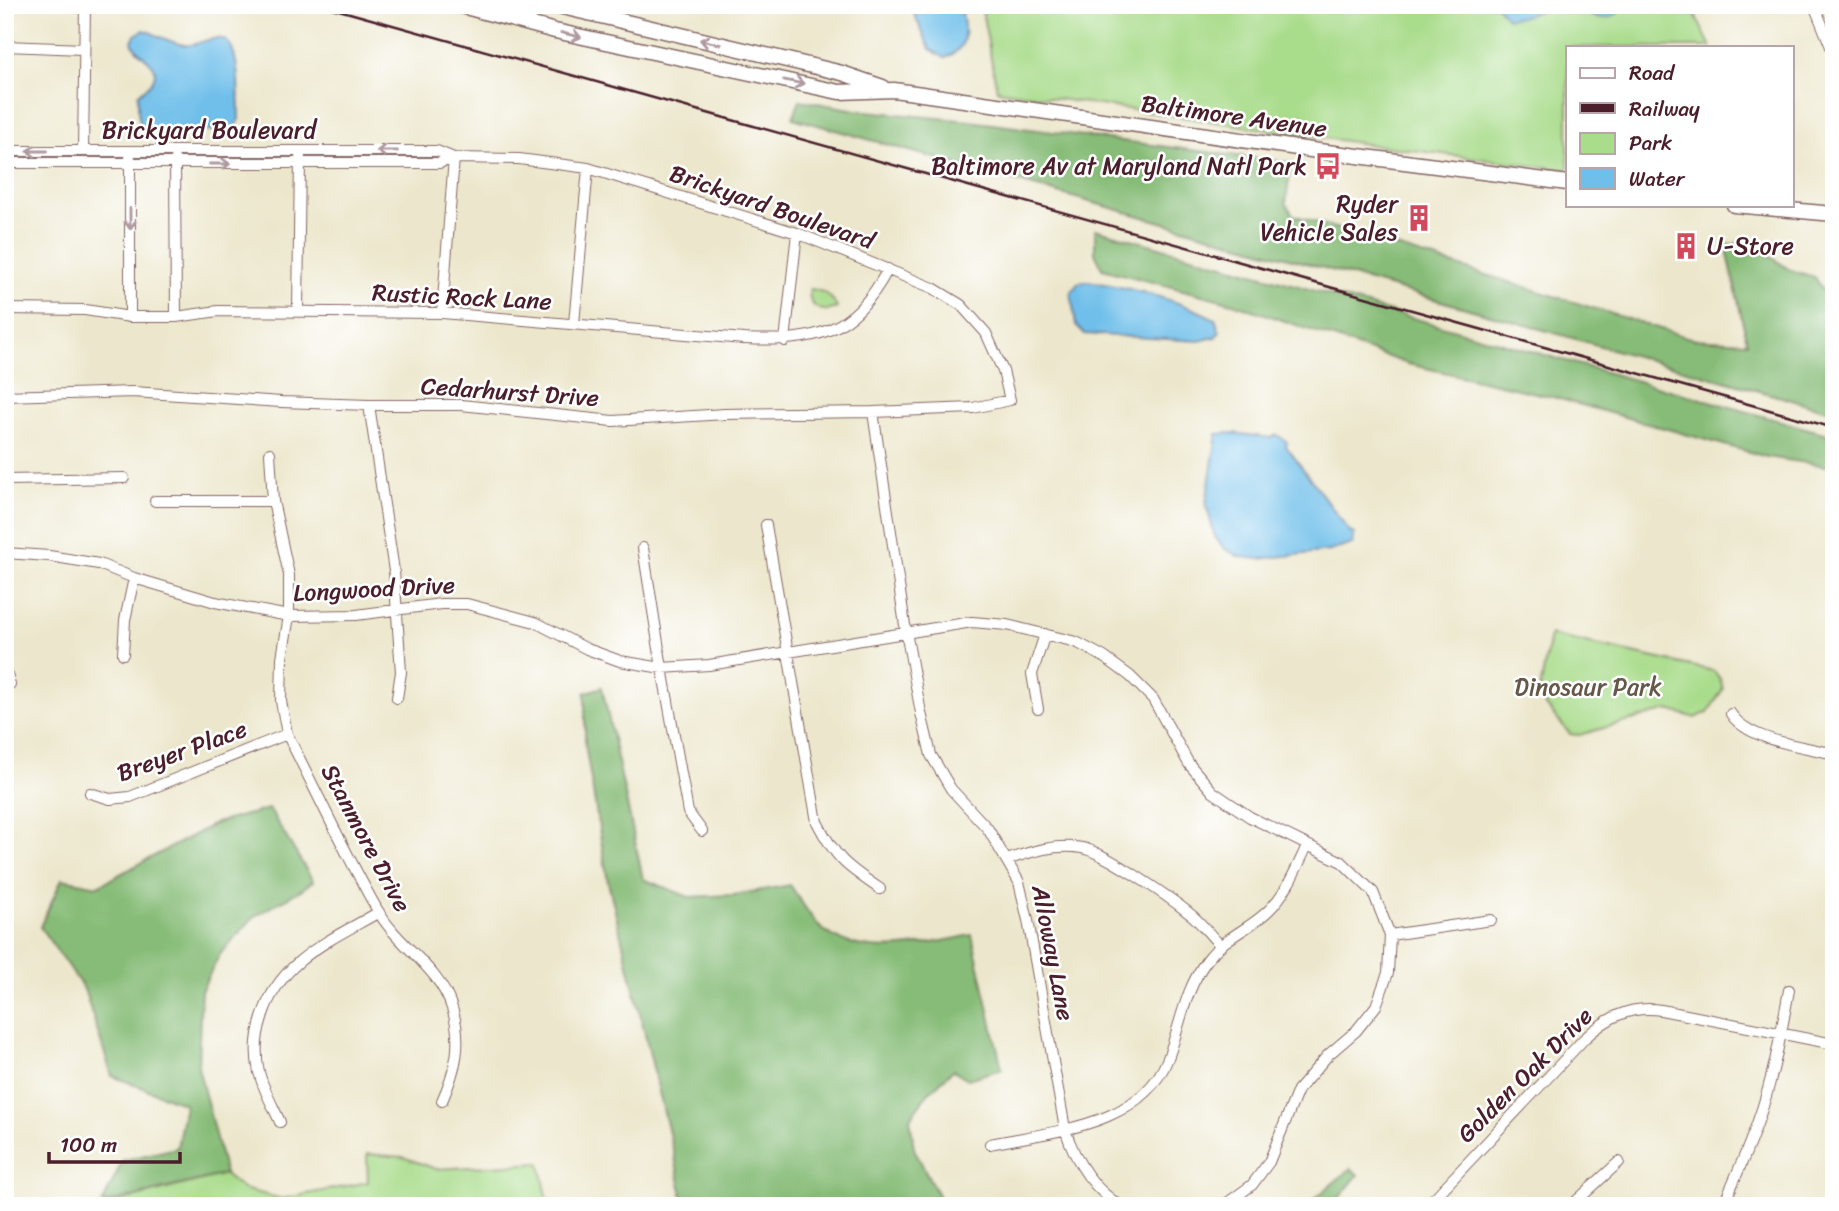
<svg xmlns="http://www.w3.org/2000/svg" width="1839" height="1211" font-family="Sriracha,sans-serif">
  <rect width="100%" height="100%" fill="#fff"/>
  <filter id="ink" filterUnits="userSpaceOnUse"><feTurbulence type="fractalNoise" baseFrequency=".0143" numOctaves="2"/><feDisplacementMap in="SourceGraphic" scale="14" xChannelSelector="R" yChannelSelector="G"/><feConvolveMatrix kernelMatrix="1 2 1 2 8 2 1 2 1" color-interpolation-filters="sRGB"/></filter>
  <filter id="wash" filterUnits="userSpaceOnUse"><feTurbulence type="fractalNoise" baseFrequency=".00686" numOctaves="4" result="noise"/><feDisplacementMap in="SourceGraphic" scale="28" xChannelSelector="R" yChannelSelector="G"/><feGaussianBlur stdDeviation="1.57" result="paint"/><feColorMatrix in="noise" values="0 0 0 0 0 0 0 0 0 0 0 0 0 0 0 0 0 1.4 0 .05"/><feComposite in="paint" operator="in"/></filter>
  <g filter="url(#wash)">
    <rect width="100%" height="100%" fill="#ece7cc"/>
    <path fill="#a9dc8b" stroke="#7a7e5b" stroke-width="2" d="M 981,5 L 1690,5 L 1711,47 L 1568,47 L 1568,170 L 1373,145 L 997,90 Z
      M 810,289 C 823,290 832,295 837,308 C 821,314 807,307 810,289 Z
      M 1550,635 L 1714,671 L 1720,679 L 1723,689 L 1708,712 L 1696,718 L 1668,710 L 1579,735 L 1570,734 L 1541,700 L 1540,690 Z
      M 367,1154 L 403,1157 L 436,1169 L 540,1163 L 549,1206 L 102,1206 L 225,1174 L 243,1189 L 282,1199 L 368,1182 Z"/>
    <path fill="#86bc77" stroke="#686e51" stroke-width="2" d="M 800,100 L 856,110 L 969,121 L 1291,163 L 1286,203 L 1293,215 L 1693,339 L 1747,342 L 1726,245 L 1750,242 L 1790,270 L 1815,277 L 1834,309 L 1834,412 L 793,118 Z
      M 1095,229 L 1834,436 L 1834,467 L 1767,457 L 1553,397 L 1408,364 L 1233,303 L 1102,269 L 1095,252 Z
      M 602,687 L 643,879 L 689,897 L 734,895 L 790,885 C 799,897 811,920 822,929 C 863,961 926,944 972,935 L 1002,1069 L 968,1079 L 953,1070 L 928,1093 L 910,1118 L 914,1149 L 943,1205 L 953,1206 L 684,1206 L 676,1162 L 608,882 L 585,744 L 585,693 Z
      M 269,809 L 313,881 L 301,890 L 255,916 L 220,954 L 201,991 L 198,1067 L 225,1174 L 102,1204 L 123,1160 L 177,1148 L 185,1104 L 112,1076 L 84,989 L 40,927 L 62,879 L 98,886 L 216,823 Z
      M 1351,1168 L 1358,1175 L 1332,1206 L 1306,1206 Z"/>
    <path fill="#70bfea" stroke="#5d6f8a" stroke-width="2" d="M 910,5 L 961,5 C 964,29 972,47 945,58 L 930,49 Z
      M 1496,5 L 1560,5 L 1520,17 L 1507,18 Z
      M 1573,5 L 1619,5 L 1618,13 C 1599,25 1592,15 1573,5 Z
      M 144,30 C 158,35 170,43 185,45 C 198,46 210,36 222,39 C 242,43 238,102 239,119 L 236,129 L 232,131 L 141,129 L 138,112 L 138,95 C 142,90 147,88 151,83 C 166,63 135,57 132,41 L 135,35 Z
      M 1088,281 C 1131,288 1177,299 1215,319 L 1220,332 L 1215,337 L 1199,341 L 1085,334 L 1076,325 L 1071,293 L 1078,283 Z
      M 1233,433 L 1271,438 L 1277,435 L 1287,442 L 1286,446 L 1350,532 L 1354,534 L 1353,544 L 1330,551 L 1259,559 L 1240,557 L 1225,549 L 1215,537 L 1206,504 L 1217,434 Z"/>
  </g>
  <g filter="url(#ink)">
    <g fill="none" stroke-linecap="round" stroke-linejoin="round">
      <defs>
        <path id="street" d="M 1814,5 L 1834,54
          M 5,46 L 83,49
          M 5,151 L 437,151 L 454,158 L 519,159 L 588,168 L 797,233 L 933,288 L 961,305 L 986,333 L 1003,371 L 1010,400 L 973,408 L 873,412 L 725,414 L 613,421 L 461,405 L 369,405 L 281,402 L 133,392 L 5,396
          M 83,151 L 85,5
          M 175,160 L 176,317
          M 5,163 L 439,163 L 454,158
          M 5,309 L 85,310 L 130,317 L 176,317 L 218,311 L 442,313 L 744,339 C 814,342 853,335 888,269
          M 298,311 L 300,158
          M 442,313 L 454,158
          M 130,317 L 130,158
          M 574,324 L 588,168
          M 785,341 L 797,233
          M 369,405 L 394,571 L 401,672 L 397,698
          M 873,412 L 906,632 L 921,713 L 931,755 L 951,789 L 988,829 L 1019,882 L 1028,920 L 1065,1129 C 1075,1160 1092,1189 1121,1206
          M 270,453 L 273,501 L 289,575 L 289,616 L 282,658 L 281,701 L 287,734 C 317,792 345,854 378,911 C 399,947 439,967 452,1008 C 463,1043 456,1069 442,1101
          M 5,480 L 124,478
          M 5,498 L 5,513
          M 155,501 L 273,501
          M 766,525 L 817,822 C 836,859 846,866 880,889
          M 643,548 L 662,668 L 688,812 L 702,831
          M 5,553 L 49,556 L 99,564 L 134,578 L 215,602 L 289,616 L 356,615 L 441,604 L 467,604 L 535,622 L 587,649 L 620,661 L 662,668 L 709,665 L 972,622 L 1007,625 L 1076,642 L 1104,657 L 1130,676 L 1153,699 L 1189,764 L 1213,792 L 1250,817 L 1342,862 L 1373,892 L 1390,935 L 1388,973 L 1376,1006 L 1356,1031 L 1328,1055 L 1298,1090 L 1269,1162 L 1252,1185 L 1223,1206
          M 123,654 L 125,620 L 134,578
          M 5,666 L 10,684
          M 1038,709 L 1032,674 L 1045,634
          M 1731,714 C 1749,741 1803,746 1834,754
          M 90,793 L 110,799 L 130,797 L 287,734
          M 1007,860 C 1032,851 1055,844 1082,848 C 1104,852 1169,897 1189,913 C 1200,921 1209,934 1219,944
          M 1390,935 L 1491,920
          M 280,1122 C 273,1106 263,1089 259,1072 C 255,1054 256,1036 262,1018 C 278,961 331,940 379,912
          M 990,1144 C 1052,1131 1142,1127 1168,1058 C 1181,1023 1185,989 1207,960 C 1225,936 1249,930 1269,910 C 1287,892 1296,869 1307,846
          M 1427,1206 L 1584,1039 C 1606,1018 1630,1005 1661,1010 L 1834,1044
          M 1571,1206 L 1619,1162
          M 1723,1206 C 1735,1178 1748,1150 1758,1121 C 1773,1079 1781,1034 1789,990"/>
        <path id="primary" d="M 458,5 L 555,31 L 839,92 L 894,90 L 1311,150 L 1568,183
          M 554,5 L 842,73 L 883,87
          M 1734,205 L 1834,214"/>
      </defs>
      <use href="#street" stroke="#836563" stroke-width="12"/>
      <use href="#primary" stroke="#836563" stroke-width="17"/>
      <use href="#street" stroke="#fff" stroke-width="10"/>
      <use href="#primary" stroke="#fff" stroke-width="14"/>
      <path stroke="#4a1f2b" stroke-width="2.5" d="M 321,5 L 1834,428"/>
    </g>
    <defs><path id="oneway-shaft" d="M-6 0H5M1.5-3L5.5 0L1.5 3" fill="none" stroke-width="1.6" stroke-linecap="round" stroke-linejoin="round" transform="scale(1.75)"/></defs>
    <g stroke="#ae9aa0">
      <use href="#oneway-shaft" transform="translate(571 35) rotate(13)"/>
      <use href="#oneway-shaft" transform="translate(710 42) rotate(-167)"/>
      <use href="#oneway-shaft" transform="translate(794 82) rotate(12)"/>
      <use href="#oneway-shaft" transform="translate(37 151) rotate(180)"/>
      <use href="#oneway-shaft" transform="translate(387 151) rotate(-180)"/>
      <use href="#oneway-shaft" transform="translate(220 164)"/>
      <use href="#oneway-shaft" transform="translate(130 219) rotate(90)"/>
    </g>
  </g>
  <defs>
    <symbol id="bus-bare" viewBox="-9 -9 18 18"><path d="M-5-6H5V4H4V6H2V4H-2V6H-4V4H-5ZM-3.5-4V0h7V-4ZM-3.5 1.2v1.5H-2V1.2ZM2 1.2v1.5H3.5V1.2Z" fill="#d1495b" stroke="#fff" stroke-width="2.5" paint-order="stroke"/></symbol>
    <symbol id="building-bare" viewBox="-9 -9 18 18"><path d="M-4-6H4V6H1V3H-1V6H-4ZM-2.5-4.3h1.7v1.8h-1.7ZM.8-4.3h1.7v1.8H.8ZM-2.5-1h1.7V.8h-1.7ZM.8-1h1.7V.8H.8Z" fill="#d1495b" stroke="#fff" stroke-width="2.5" paint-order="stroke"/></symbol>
  </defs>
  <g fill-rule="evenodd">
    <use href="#bus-bare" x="1309" y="147" width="38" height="38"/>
    <use href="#building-bare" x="1400" y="199" width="38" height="38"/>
    <use href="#building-bare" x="1667" y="227" width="38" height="38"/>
  </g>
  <g text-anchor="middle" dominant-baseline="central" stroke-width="5" stroke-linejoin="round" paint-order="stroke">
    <g font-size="24" fill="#4a1f2b" stroke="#fff">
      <text transform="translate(1234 116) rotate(8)">Baltimore Avenue</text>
      <text x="209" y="130">Brickyard Boulevard</text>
      <text transform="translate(772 207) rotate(19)">Brickyard Boulevard</text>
      <text transform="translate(462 297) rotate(3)">Rustic Rock Lane</text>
      <text transform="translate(510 392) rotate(4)">Cedarhurst Drive</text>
      <text transform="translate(374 589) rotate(-3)">Longwood Drive</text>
      <text transform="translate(182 751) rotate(-20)">Breyer Place</text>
      <text transform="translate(366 838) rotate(62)">Stanmore Drive</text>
      <text transform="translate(1053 953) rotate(79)">Alloway Lane</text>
      <text transform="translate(1525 1075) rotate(-45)">Golden Oak Drive</text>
    </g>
    <g font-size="24" fill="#4a1f2b" stroke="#fff" text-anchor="end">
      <text x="1307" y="166">Baltimore Av at Maryland Natl Park</text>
      <text x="1398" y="204">Ryder<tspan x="1398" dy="28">Vehicle Sales</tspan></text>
      <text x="1707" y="246" text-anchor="start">U-Store</text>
    </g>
    <g font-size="24" fill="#665848" stroke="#fff">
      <text x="1588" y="687">Dinosaur Park</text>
    </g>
  </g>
  <rect width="1839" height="1211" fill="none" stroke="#fff" stroke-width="28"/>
  <rect x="1566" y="46" width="228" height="161" fill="#ffffff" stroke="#b7a5aa" stroke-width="2"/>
  <rect x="1580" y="68" width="35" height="10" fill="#ffffff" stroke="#b7a5aa" stroke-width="2"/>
  <text x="1629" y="80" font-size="21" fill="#4a1f2b">Road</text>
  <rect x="1580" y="103" width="35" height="10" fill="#4a1f2b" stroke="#b7a5aa" stroke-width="2"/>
  <text x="1629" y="116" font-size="21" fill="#4a1f2b">Railway</text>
  <rect x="1580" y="133" width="35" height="21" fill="#a9dc8b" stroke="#b7a5aa" stroke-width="2"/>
  <text x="1629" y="150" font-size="21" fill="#4a1f2b">Park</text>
  <rect x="1580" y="168" width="35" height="21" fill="#70bfea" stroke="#b7a5aa" stroke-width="2"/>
  <text x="1629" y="186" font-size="21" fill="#4a1f2b">Water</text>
  <path d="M49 1152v10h131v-10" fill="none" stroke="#4a1f2b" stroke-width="3.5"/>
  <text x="60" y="1152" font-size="21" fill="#4a1f2b" stroke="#ffffff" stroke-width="5" paint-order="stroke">100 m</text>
</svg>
